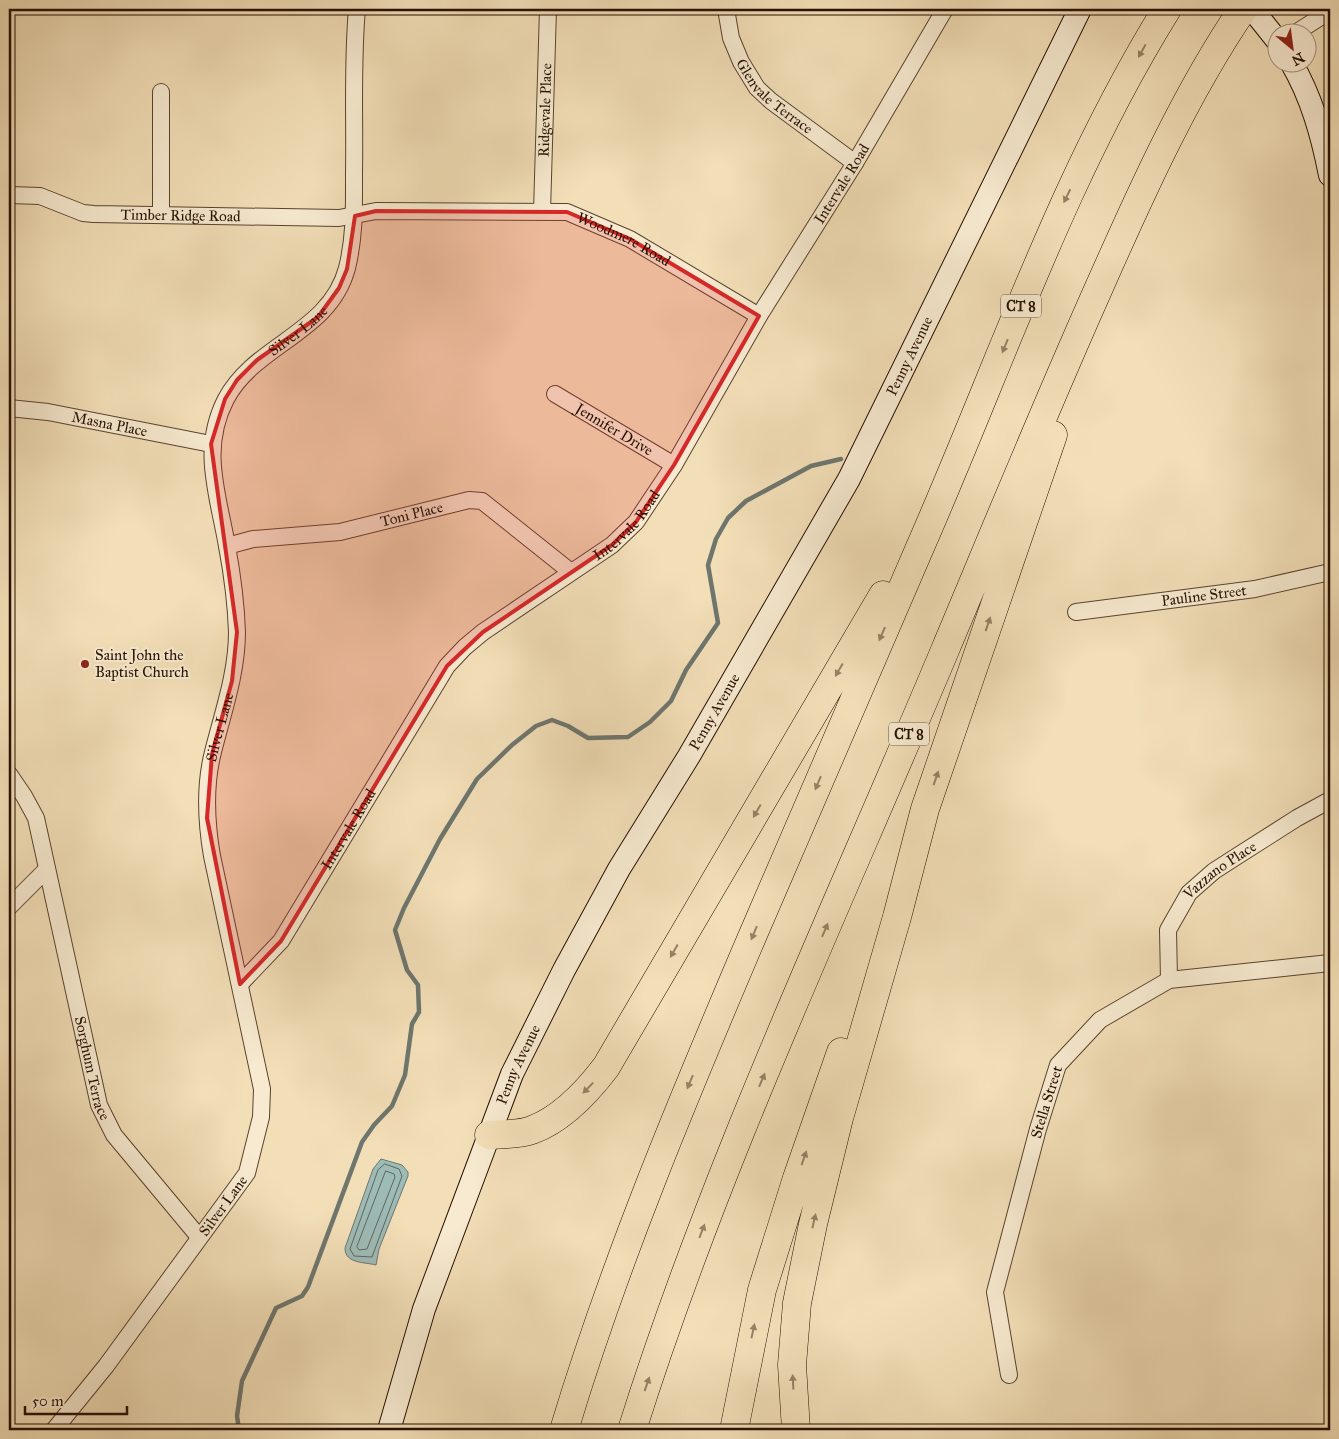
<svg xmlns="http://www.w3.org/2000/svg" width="1339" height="1439" font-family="'IM FELL Great Primer',serif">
  <rect width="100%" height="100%" fill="#f2deb7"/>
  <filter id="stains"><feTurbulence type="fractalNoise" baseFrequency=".004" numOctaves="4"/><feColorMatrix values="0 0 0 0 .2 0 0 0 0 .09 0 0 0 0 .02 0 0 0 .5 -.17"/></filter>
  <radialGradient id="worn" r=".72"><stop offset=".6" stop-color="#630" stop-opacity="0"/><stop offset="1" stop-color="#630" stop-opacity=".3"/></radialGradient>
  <path fill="#9dbbb7" stroke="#6e766e" d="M 381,1159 L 402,1165 L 408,1172 L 408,1176 L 379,1249 L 376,1265 C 365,1262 345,1264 345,1248 L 373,1169 Z"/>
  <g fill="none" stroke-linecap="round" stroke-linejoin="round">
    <path stroke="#62655c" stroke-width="1" d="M 385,1164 L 399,1169 L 402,1176 L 372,1257 L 354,1256 L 350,1249 L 378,1170 Z
      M 386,1171 L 394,1174 L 395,1177 L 367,1249 L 359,1250 L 357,1247 Z"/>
    <path stroke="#6e766e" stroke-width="4.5" d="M 239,1430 L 237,1416 L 242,1381 L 276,1308 L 302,1296 L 308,1287 L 362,1142 L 374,1125 L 392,1106 L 405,1075 L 412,1024 L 419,1012 L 418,985 L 407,970 L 395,930 L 404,908 L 440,839 L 477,779 L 512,745 L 536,726 L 552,720 L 568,726 L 588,738 L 628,737 L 650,722 L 671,701 L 686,670 L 718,623 L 708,565 L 716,539 L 728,518 L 746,501 L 811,466 L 841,459"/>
    <defs>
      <g id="minor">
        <path id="s1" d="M 726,9 L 731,38 L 741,62 L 757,88 L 771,101 L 855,163"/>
        <path d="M 1297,32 L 1330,11"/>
        <path d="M 161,92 L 161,214"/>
        <path id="s2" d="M 9,195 L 40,196 L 83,213 L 94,214 L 339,218 L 376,211 L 567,212 L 630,239 L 759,316"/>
        <path id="s3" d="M 542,211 L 548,9"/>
        <path id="s4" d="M 555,394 L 674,465"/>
        <path id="s5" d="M 9,408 L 48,412 L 211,444"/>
        <path id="s6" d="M 227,546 L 253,539 L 340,532 L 469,500 L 482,501 L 571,572"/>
        <path id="s7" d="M 1076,612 L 1255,589 L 1330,572"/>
        <path id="s8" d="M 9,774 L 24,796 L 36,818 L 99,1105 L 114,1135 L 199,1237"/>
        <path d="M 9,907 L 47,869"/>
        <path id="s9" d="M 1169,980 L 1168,930 L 1189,893 L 1214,871 L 1242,853 L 1297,818 L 1330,800"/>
        <path id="s10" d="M 240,984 L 281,941 L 447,666 L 465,647 L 483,632 L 612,545 L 636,522 L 674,465 L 759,316 L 855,163 L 945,9"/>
        <path id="s11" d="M 1009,1375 L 995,1292 L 1038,1129 L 1058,1065 L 1100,1020 L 1169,980 L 1330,963"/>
        <path id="s12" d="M 54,1430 L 106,1366 L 247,1173 L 261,1117 L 262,1089 L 212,856 C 206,821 204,787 213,752 C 223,712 237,673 237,632 C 236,603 232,573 227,546 C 218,494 200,449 226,399 C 255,344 330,333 347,268 C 355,236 354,205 354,173 C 355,118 352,63 357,9"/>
      </g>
      <g id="secondary">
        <path d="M 1252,9 L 1276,39"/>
        <path d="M 1291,62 C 1312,98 1322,135 1330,175"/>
        <path id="s13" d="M 389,1430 L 424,1309 L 512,1074 L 564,970 L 619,869 L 689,756 L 849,479 L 1080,9"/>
      </g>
      <path id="motorway" d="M 489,1135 C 503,1134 519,1135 532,1130 C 562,1119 587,1092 606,1067 L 883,595
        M 564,1430 C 615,1261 683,1099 752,937 C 808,806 864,675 921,545 C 1000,365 1063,176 1167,9
        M 632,1430 C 716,1163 837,908 945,650 C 995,531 1044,411 1097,292 C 1139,197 1185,94 1243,9
        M 734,1430 L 762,1290 L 797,1178 L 841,1052
        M 796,1430 L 792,1365 L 797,1303 L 813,1224 L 839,1118 L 897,917 L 925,809 L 1053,435"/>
    </defs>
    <use href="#minor" stroke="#5a432e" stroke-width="18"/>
    <use href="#secondary" stroke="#270f00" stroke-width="24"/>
    <use href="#motorway" stroke="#270f00" stroke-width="29"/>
    <use href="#minor" stroke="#f7ead0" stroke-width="16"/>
    <use href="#secondary" stroke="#f7ead0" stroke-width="22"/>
    <use href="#motorway" stroke="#f2deb7" stroke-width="28"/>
  </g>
  <defs><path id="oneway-solid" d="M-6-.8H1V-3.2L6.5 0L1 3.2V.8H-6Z" transform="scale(1.25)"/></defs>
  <g fill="#978165">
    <use href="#oneway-solid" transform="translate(1142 51) rotate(119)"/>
    <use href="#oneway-solid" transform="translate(1067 196) rotate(116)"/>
    <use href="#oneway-solid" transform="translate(1005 346) rotate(112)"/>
    <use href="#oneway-solid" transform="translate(988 624) rotate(-71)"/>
    <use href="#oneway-solid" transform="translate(882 634) rotate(114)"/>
    <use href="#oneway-solid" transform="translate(839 670) rotate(120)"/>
    <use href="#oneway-solid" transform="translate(936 778) rotate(-71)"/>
    <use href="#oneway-solid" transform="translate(818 783) rotate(113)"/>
    <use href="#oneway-solid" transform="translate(757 811) rotate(120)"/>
    <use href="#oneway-solid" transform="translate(825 930) rotate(-67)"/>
    <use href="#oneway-solid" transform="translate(754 933) rotate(113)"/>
    <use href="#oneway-solid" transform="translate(674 951) rotate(120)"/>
    <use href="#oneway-solid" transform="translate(762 1080) rotate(-67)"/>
    <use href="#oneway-solid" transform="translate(690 1082) rotate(113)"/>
    <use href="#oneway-solid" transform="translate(588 1088) rotate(134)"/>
    <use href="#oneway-solid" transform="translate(804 1158) rotate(-71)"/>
    <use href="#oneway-solid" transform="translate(814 1221) rotate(-77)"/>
    <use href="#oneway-solid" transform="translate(702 1231) rotate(-69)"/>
    <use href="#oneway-solid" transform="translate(753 1331) rotate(-78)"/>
    <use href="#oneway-solid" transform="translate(793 1382) rotate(-93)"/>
    <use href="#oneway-solid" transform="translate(647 1384) rotate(-71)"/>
  </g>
  <path fill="#d62828" fill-opacity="0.2" stroke="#d62828" stroke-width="4" stroke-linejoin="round" d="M 376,211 L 567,212 L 630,239 L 759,316 L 674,465 L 636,522 L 612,545 L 483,632 L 447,666 L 281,941 L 240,984 L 207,818 L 212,754 L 232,681 L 237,632 L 211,444 L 225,399 L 237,380 L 257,360 L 318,317 L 339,288 L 347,269 L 355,216 Z"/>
  <circle fill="#8f2418" stroke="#f7ead0" stroke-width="2" cx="85" cy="664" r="5"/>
  <g text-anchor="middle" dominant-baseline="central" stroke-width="4" stroke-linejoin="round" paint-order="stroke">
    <g fill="#f7ead0" stroke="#65513e" stroke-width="1">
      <rect x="1001" y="294.5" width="40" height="23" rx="4"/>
      <rect x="889" y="722.5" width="40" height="23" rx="4"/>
    </g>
    <g font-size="14" font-weight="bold" fill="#270f00">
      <text x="1021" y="306">CT 8</text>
      <text x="909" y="734">CT 8</text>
    </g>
    <g font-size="15" fill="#270f00" stroke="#f7ead0">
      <text stroke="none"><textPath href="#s1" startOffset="104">Glenvale Terrace</textPath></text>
      <text stroke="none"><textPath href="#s3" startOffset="101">Ridgevale Place</textPath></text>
      <text stroke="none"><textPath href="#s10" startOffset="1015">Intervale Road</textPath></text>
      <text stroke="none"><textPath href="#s2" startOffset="175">Timber Ridge Road</textPath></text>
      <text stroke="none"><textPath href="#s2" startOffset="625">Woodmere Road</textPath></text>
      <text stroke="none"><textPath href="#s12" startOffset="1210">Silver Lane</textPath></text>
      <text stroke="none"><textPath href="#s13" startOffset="1198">Penny Avenue</textPath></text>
      <text stroke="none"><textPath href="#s5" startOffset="102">Masna Place</textPath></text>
      <text stroke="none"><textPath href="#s4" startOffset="69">Jennifer Drive</textPath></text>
      <text stroke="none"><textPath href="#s6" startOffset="188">Toni Place</textPath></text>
      <text stroke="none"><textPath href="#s10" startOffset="610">Intervale Road</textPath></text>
      <text stroke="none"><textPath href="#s7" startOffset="129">Pauline Street</textPath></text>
      <text stroke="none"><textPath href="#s13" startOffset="792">Penny Avenue</textPath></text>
      <text stroke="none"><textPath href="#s12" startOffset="776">Silver Lane</textPath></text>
      <text stroke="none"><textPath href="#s10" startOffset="190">Intervale Road</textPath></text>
      <text stroke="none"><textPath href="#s9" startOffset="131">Vazzano Place</textPath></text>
      <text stroke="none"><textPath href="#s13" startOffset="388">Penny Avenue</textPath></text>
      <text stroke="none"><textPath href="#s8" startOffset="308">Sorghum Terrace</textPath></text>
      <text stroke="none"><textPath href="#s11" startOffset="281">Stella Street</textPath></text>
      <text stroke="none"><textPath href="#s12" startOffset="281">Silver Lane</textPath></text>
    </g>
    <g font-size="15" fill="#270f00" stroke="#f7ead0" text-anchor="start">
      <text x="95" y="655">Saint John the<tspan x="95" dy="17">Baptist Church</tspan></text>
    </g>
  </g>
  <rect width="1339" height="1439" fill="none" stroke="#f2deb7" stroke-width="30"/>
  <rect x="10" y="10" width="1319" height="1419" fill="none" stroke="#270f00" stroke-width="2.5"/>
  <rect x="15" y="15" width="1309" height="1409" fill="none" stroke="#270f00"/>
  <g transform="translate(1292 48) rotate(151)"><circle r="24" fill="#f7ead0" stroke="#a4927d"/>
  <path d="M0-4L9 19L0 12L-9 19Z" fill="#8f2418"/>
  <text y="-8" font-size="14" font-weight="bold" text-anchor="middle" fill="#270f00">N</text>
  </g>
  <path d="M25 1406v8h102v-8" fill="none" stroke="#270f00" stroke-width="2.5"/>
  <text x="32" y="1406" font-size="15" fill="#270f00" stroke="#f7ead0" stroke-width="4" paint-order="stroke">50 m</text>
  <rect width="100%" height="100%" filter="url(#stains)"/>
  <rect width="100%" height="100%" fill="url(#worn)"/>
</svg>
